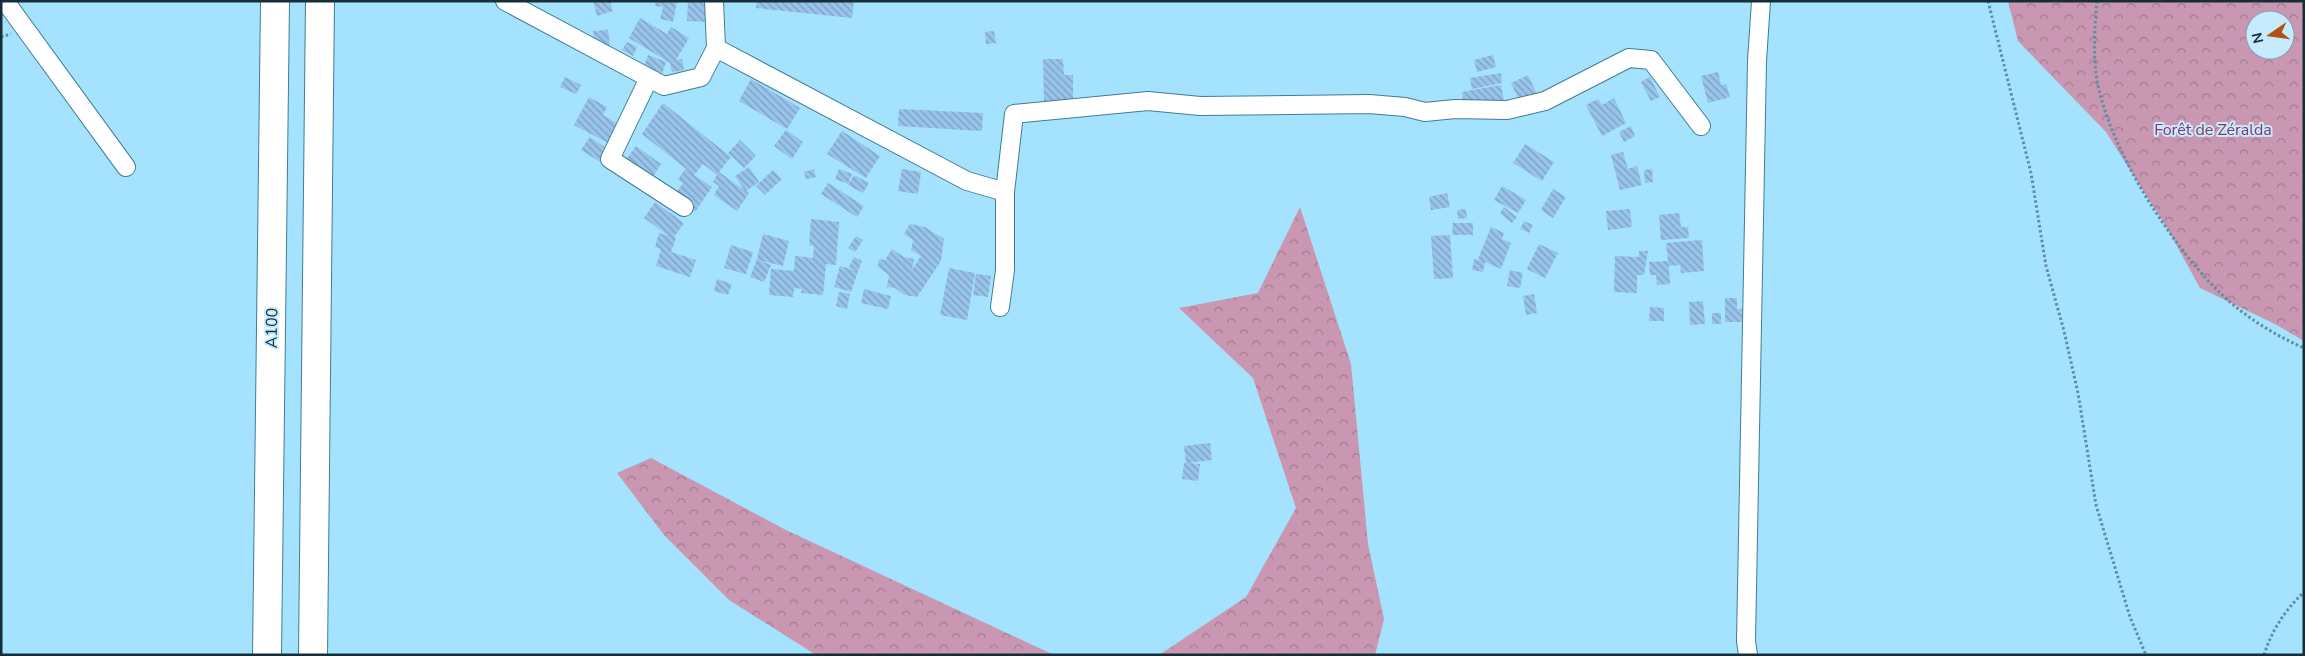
<svg xmlns="http://www.w3.org/2000/svg" width="2305" height="656" font-family="'Nunito Sans',sans-serif">
  <defs>
    <pattern id="forest-crowns" width="20" height="18" patternUnits="userSpaceOnUse" patternTransform="scale(1.25)"><rect width="20" height="18" fill="#c997b1"/><path d="M2 6a3 3 0 1 1 6 0M12 15a3 3 0 1 1 6 0" fill="none" stroke="#a27c91"/></pattern>
    <pattern id="building-back-hatch" width="6" height="6" patternUnits="userSpaceOnUse" patternTransform="scale(1.25)"><rect width="6" height="6" fill="#98c3eb"/><path d="M-1 5l2 2M0 0l6 6M5-1l2 2" fill="none" stroke="#7b9fbf"/></pattern>
  </defs>
  <rect width="100%" height="100%" fill="#a4e2fd"/>
  <path fill="url(#forest-crowns)" fill-rule="evenodd" d="M 2008,1 L 2304,1 L 2304,341 L 2275,324 L 2200,288 L 2167,228 L 2106,132 L 2018,41 ZM 2255,20 L 2285,20 L 2285,50 L 2255,50 Z
    M 1300,207 L 1351,364 L 1368,544 L 1384,619 L 1375,655 L 1159,655 L 1246,597 L 1296,508 L 1253,378 L 1179,308 L 1258,293 Z
    M 651,458 L 786,530 L 1054,655 L 816,655 L 729,600 L 664,535 L 617,473 Z"/>
  <path fill="url(#building-back-hatch)" d="M 593,1 L 610,1 L 613,11 L 597,16 Z
    M 656,1 L 677,1 L 673,22 L 660,19 L 663,7 L 655,6 Z
    M 688,1 L 708,1 L 707,22 L 687,21 Z
    M 757,1 L 854,1 L 852,18 L 756,8 Z
    M 640,18 L 667,34 L 671,27 L 689,38 L 676,60 L 682,59 L 684,70 L 672,72 L 670,63 L 629,38 Z
    M 608,30 L 610,46 L 595,48 L 593,31 Z
    M 994,31 L 996,43 L 986,44 L 985,32 Z
    M 627,42 L 637,47 L 633,56 L 622,50 Z
    M 648,55 L 666,62 L 660,80 L 642,73 Z
    M 1493,55 L 1496,67 L 1477,72 L 1474,60 Z
    M 1043,59 L 1063,59 L 1064,75 L 1073,75 L 1073,100 L 1044,101 Z
    M 1718,72 L 1721,85 L 1726,84 L 1730,97 L 1708,103 L 1701,76 Z
    M 1501,73 L 1502,83 L 1472,89 L 1470,78 Z
    M 1528,75 L 1538,96 L 1521,104 L 1511,83 Z
    M 565,77 L 581,85 L 576,94 L 560,87 Z
    M 1650,77 L 1660,97 L 1651,101 L 1641,82 Z
    M 751,79 L 800,108 L 787,129 L 739,101 Z
    M 1501,85 L 1504,101 L 1464,108 L 1462,92 Z
    M 589,97 L 607,107 L 603,115 L 622,126 L 612,145 L 574,125 Z
    M 1614,98 L 1626,123 L 1602,136 L 1586,105 L 1598,99 L 1602,105 Z
    M 663,103 L 731,157 L 719,172 L 744,190 L 735,176 L 749,167 L 759,182 L 746,191 L 749,193 L 737,211 L 714,195 L 719,186 L 713,182 L 717,175 L 703,164 L 694,175 L 712,187 L 695,212 L 673,197 L 683,183 L 678,180 L 685,169 L 690,172 L 642,134 Z
    M 899,109 L 983,113 L 982,131 L 898,126 Z
    M 1631,126 L 1635,136 L 1624,142 L 1619,132 Z
    M 786,130 L 803,142 L 792,159 L 774,146 Z
    M 842,131 L 880,156 L 866,178 L 827,154 Z
    M 590,137 L 609,150 L 600,162 L 581,150 Z
    M 740,140 L 756,156 L 744,168 L 728,153 Z
    M 1525,144 L 1554,162 L 1542,181 L 1513,163 Z
    M 636,146 L 661,164 L 649,182 L 623,164 Z
    M 1623,152 L 1628,169 L 1637,166 L 1642,185 L 1620,190 L 1611,155 Z
    M 814,169 L 816,177 L 806,179 L 804,172 Z
    M 839,169 L 852,174 L 848,184 L 835,179 Z
    M 902,169 L 921,172 L 918,194 L 898,191 Z
    M 1652,169 L 1653,182 L 1645,183 L 1644,170 Z
    M 773,170 L 782,179 L 765,195 L 756,186 Z
    M 854,175 L 869,183 L 863,193 L 848,185 Z
    M 828,183 L 864,206 L 857,217 L 821,194 Z
    M 1502,186 L 1526,200 L 1518,213 L 1494,200 Z
    M 1553,189 L 1566,197 L 1553,218 L 1541,210 Z
    M 1447,193 L 1450,207 L 1431,210 L 1429,197 Z
    M 655,202 L 684,223 L 674,237 L 676,238 L 671,252 L 696,260 L 690,277 L 656,266 L 661,249 L 655,247 L 659,233 L 669,236 L 644,218 Z
    M 1504,207 L 1517,217 L 1512,223 L 1500,213 Z
    M 1466,209 L 1467,218 L 1458,219 L 1457,210 Z
    M 1630,209 L 1632,227 L 1608,230 L 1606,211 Z
    M 1679,213 L 1681,227 L 1688,227 L 1689,238 L 1661,240 L 1659,215 Z
    M 811,219 L 839,222 L 836,265 L 826,264 L 823,295 L 801,293 L 802,289 L 794,288 L 793,297 L 769,295 L 771,269 L 794,271 L 795,256 L 813,258 L 814,246 L 809,245 Z
    M 1524,221 L 1533,225 L 1529,233 L 1520,229 Z
    M 1453,223 L 1473,223 L 1473,235 L 1452,235 Z
    M 910,224 L 925,227 L 944,239 L 941,261 L 917,297 L 905,295 L 895,288 L 887,287 L 889,275 L 878,267 L 879,259 L 885,260 L 892,249 L 904,257 L 914,259 L 912,270 L 921,256 L 911,250 L 913,240 L 904,234 Z
    M 1491,227 L 1504,233 L 1502,239 L 1511,243 L 1501,269 L 1485,262 L 1483,272 L 1472,270 L 1474,259 L 1481,261 L 1478,259 Z
    M 763,234 L 789,241 L 783,266 L 758,260 L 771,265 L 764,282 L 750,277 L 757,259 Z
    M 1450,235 L 1453,278 L 1434,279 L 1431,236 Z
    M 856,236 L 863,240 L 855,252 L 848,248 Z
    M 1702,240 L 1704,271 L 1681,273 L 1680,265 L 1669,266 L 1670,284 L 1657,285 L 1656,275 L 1650,275 L 1649,262 L 1668,261 L 1666,243 Z
    M 1539,244 L 1558,253 L 1545,278 L 1527,269 Z
    M 731,245 L 753,252 L 746,274 L 724,268 Z
    M 1639,251 L 1648,251 L 1644,275 L 1637,275 L 1637,293 L 1614,292 L 1615,256 L 1639,257 Z
    M 854,257 L 862,261 L 858,271 L 849,267 Z
    M 840,266 L 858,271 L 851,292 L 834,287 Z
    M 949,268 L 975,273 L 967,320 L 940,315 Z
    M 1510,270 L 1523,273 L 1520,288 L 1507,286 Z
    M 976,274 L 991,276 L 988,297 L 973,295 Z
    M 717,279 L 732,284 L 728,295 L 714,291 Z
    M 864,289 L 891,296 L 888,309 L 861,303 Z
    M 839,292 L 850,294 L 847,309 L 836,306 Z
    M 1534,294 L 1537,313 L 1526,315 L 1523,296 Z
    M 1725,298 L 1737,298 L 1737,309 L 1746,309 L 1746,322 L 1725,322 Z
    M 1703,301 L 1705,324 L 1690,325 L 1689,302 Z
    M 1650,307 L 1664,308 L 1664,321 L 1649,321 Z
    M 1712,313 L 1721,313 L 1721,324 L 1712,324 Z
    M 1210,443 L 1212,460 L 1188,463 L 1200,464 L 1198,481 L 1182,479 L 1184,463 L 1186,463 L 1184,446 Z"/>
  <g fill="none" stroke-linecap="round" stroke-linejoin="round">
    <defs>
      <path id="street" d="M 5,1 L 126,167
        M 505,1 L 664,86 L 701,77 L 716,48
        M 714,1 L 716,48 L 967,181 L 1005,192
        M 649,78 L 610,159 L 684,207
        M 1000,307 L 1005,270 L 1005,192 L 1014,114 L 1148,101 L 1200,106 L 1369,104 L 1405,107 L 1425,112 L 1455,109 L 1507,110 L 1545,101 L 1629,58 L 1651,60 L 1701,126
        M 1748,655 L 1746,641 L 1757,61 L 1761,1"/>
      <path id="highway" d="M 267,655 L 275,1
        M 313,655 L 320,1"/>
    </defs>
    <use href="#street" stroke="#417d95" stroke-width="20"/>
    <use href="#highway" stroke="#417d95" stroke-width="30"/>
    <path stroke="#608d9f" stroke-width="3" stroke-dasharray="2.5 2.5" stroke-linecap="butt" d="M 1988,1 L 2031,173 L 2046,266 L 2064,331 L 2078,393 L 2096,505 L 2130,617 L 2146,655
      M 2097,1 C 2095,25 2093,49 2096,73 C 2105,145 2176,255 2230,302 C 2252,321 2277,336 2304,348
      M 1,37 L 11,34
      M 2264,655 C 2272,630 2285,610 2304,592"/>
    <use href="#street" stroke="#fff" stroke-width="18"/>
    <use href="#highway" stroke="#fff" stroke-width="28"/>
  </g>
  <g text-anchor="middle" dominant-baseline="central" stroke-width="4" stroke-linejoin="round" paint-order="stroke">
    <g font-size="16" fill="#863765" stroke="#c7ebfc">
      <text x="2213" y="130">Forêt de Zéralda</text>
    </g>
    <g font-size="16" fill="#152e38" stroke="#c7ebfc">
      <text transform="translate(272 328) rotate(-89)">A100</text>
    </g>
  </g>
  <rect width="2305" height="656" fill="none" stroke="#152e38" stroke-width="5"/>
  <g transform="translate(2270 35) rotate(257)"><circle r="24" fill="#c7ebfc" stroke="#809fae"/>
  <path d="M0-4L9 19L0 12L-9 19Z" fill="#b25013"/>
  <text y="-8" font-size="14" font-weight="bold" text-anchor="middle" fill="#152e38">N</text>
  </g>
</svg>
